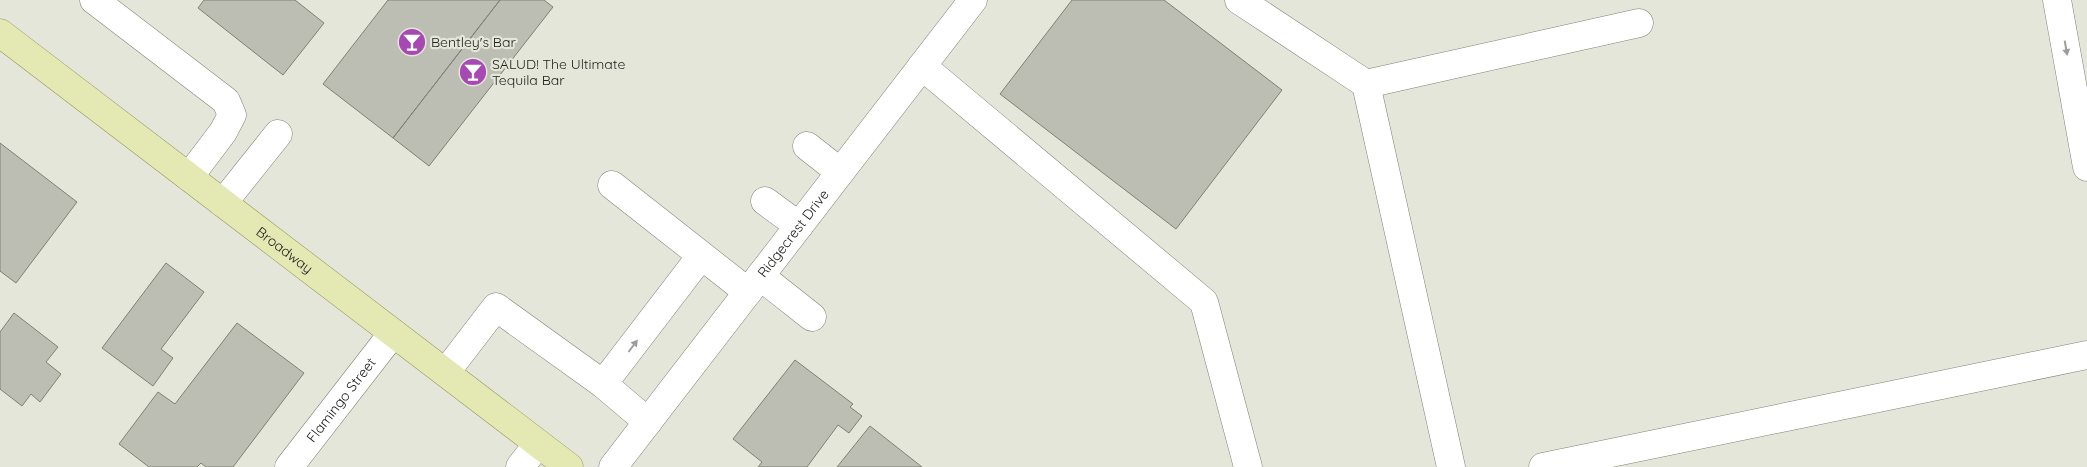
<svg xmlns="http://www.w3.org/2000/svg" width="2087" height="467" font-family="Quicksand,sans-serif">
  <rect width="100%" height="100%" fill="#e5e6da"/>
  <path fill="#bdbeb3" stroke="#7f8076" d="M 204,0 L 295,0 L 324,23 L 283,75 L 198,8 Z
    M 388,0 L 500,0 L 393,138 L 323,84 Z
    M 500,0 L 544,0 L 553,7 L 429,166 L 393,138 Z
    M 1072,0 L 1164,0 L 1282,90 L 1176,229 L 1000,94 Z
    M 0,143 L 77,202 L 16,283 L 0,271 Z
    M 166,263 L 204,292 L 161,349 L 173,358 L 153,386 L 102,348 Z
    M 14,313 L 58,347 L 46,362 L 61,374 L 40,402 L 31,394 L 22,406 L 0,389 L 0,332 Z
    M 237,323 L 304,373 L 233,467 L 206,467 L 201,463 L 197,467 L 149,467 L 119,444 L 158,392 L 175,404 Z
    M 795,360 L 853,404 L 850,407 L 862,416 L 849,433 L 838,425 L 807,467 L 758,467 L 762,462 L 733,439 Z
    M 870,426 L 922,467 L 837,467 Z"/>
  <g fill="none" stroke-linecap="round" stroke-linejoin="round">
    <defs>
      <g id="minor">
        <path d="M 94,0 L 226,101 L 232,115 L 223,132 L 189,177"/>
        <path d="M 1239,0 L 1366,84 L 1451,467"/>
        <path d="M 2057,0 L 2087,167"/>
        <path d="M 922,66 L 1204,302 L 1248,467"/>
        <path d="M 1366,84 L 1639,23"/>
        <path d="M 807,146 L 840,172"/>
        <path d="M 612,185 L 748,292"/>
        <path d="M 765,201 L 799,226"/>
        <path d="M 223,203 L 278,134"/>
        <path d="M 760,276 L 812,317"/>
        <path d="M 446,372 L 496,307 L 603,384 L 648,422"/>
        <path d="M 603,384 L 701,256"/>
        <path id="s1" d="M 289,467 L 393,333"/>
        <path d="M 520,467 L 538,444"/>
        <path id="s2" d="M 613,467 L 973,0"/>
        <path d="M 1543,467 L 2087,355"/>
      </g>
      <g id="major">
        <path id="s3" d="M 0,33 L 569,467"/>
      </g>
    </defs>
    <use href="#minor" stroke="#818277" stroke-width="29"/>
    <use href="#major" stroke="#94995f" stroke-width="29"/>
    <use href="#minor" stroke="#fff" stroke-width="28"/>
    <use href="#major" stroke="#e4e8b3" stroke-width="28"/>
  </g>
  <defs><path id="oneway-solid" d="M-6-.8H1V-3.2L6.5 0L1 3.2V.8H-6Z" transform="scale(1.25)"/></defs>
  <g fill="#9c9c9a">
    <use href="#oneway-solid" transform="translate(2066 48) rotate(80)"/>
    <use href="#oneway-solid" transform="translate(633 346) rotate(-53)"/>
  </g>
  <defs>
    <symbol id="bar-disc" viewBox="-11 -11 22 22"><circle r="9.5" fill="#a649b3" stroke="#e5e6da"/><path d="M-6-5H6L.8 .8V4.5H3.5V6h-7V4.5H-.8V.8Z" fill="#fff"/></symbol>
  </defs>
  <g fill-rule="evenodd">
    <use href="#bar-disc" x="396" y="26" width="32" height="32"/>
    <use href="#bar-disc" x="457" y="56" width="32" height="32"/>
  </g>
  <g text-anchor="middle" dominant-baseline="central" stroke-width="4.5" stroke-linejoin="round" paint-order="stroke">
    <g font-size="14" fill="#22231f" stroke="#e5e6da" text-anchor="start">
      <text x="431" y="42">Bentley's Bar</text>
      <text x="492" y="64">SALUD! The Ultimate<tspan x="492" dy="16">Tequila Bar</tspan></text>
    </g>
    <g font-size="14" fill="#22231f" stroke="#e5e6da">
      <text stroke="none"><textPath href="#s2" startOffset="295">Ridgecrest Drive</textPath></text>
      <text stroke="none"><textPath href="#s3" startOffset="358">Broadway</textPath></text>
      <text stroke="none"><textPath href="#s1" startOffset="85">Flamingo Street</textPath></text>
    </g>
  </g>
</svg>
